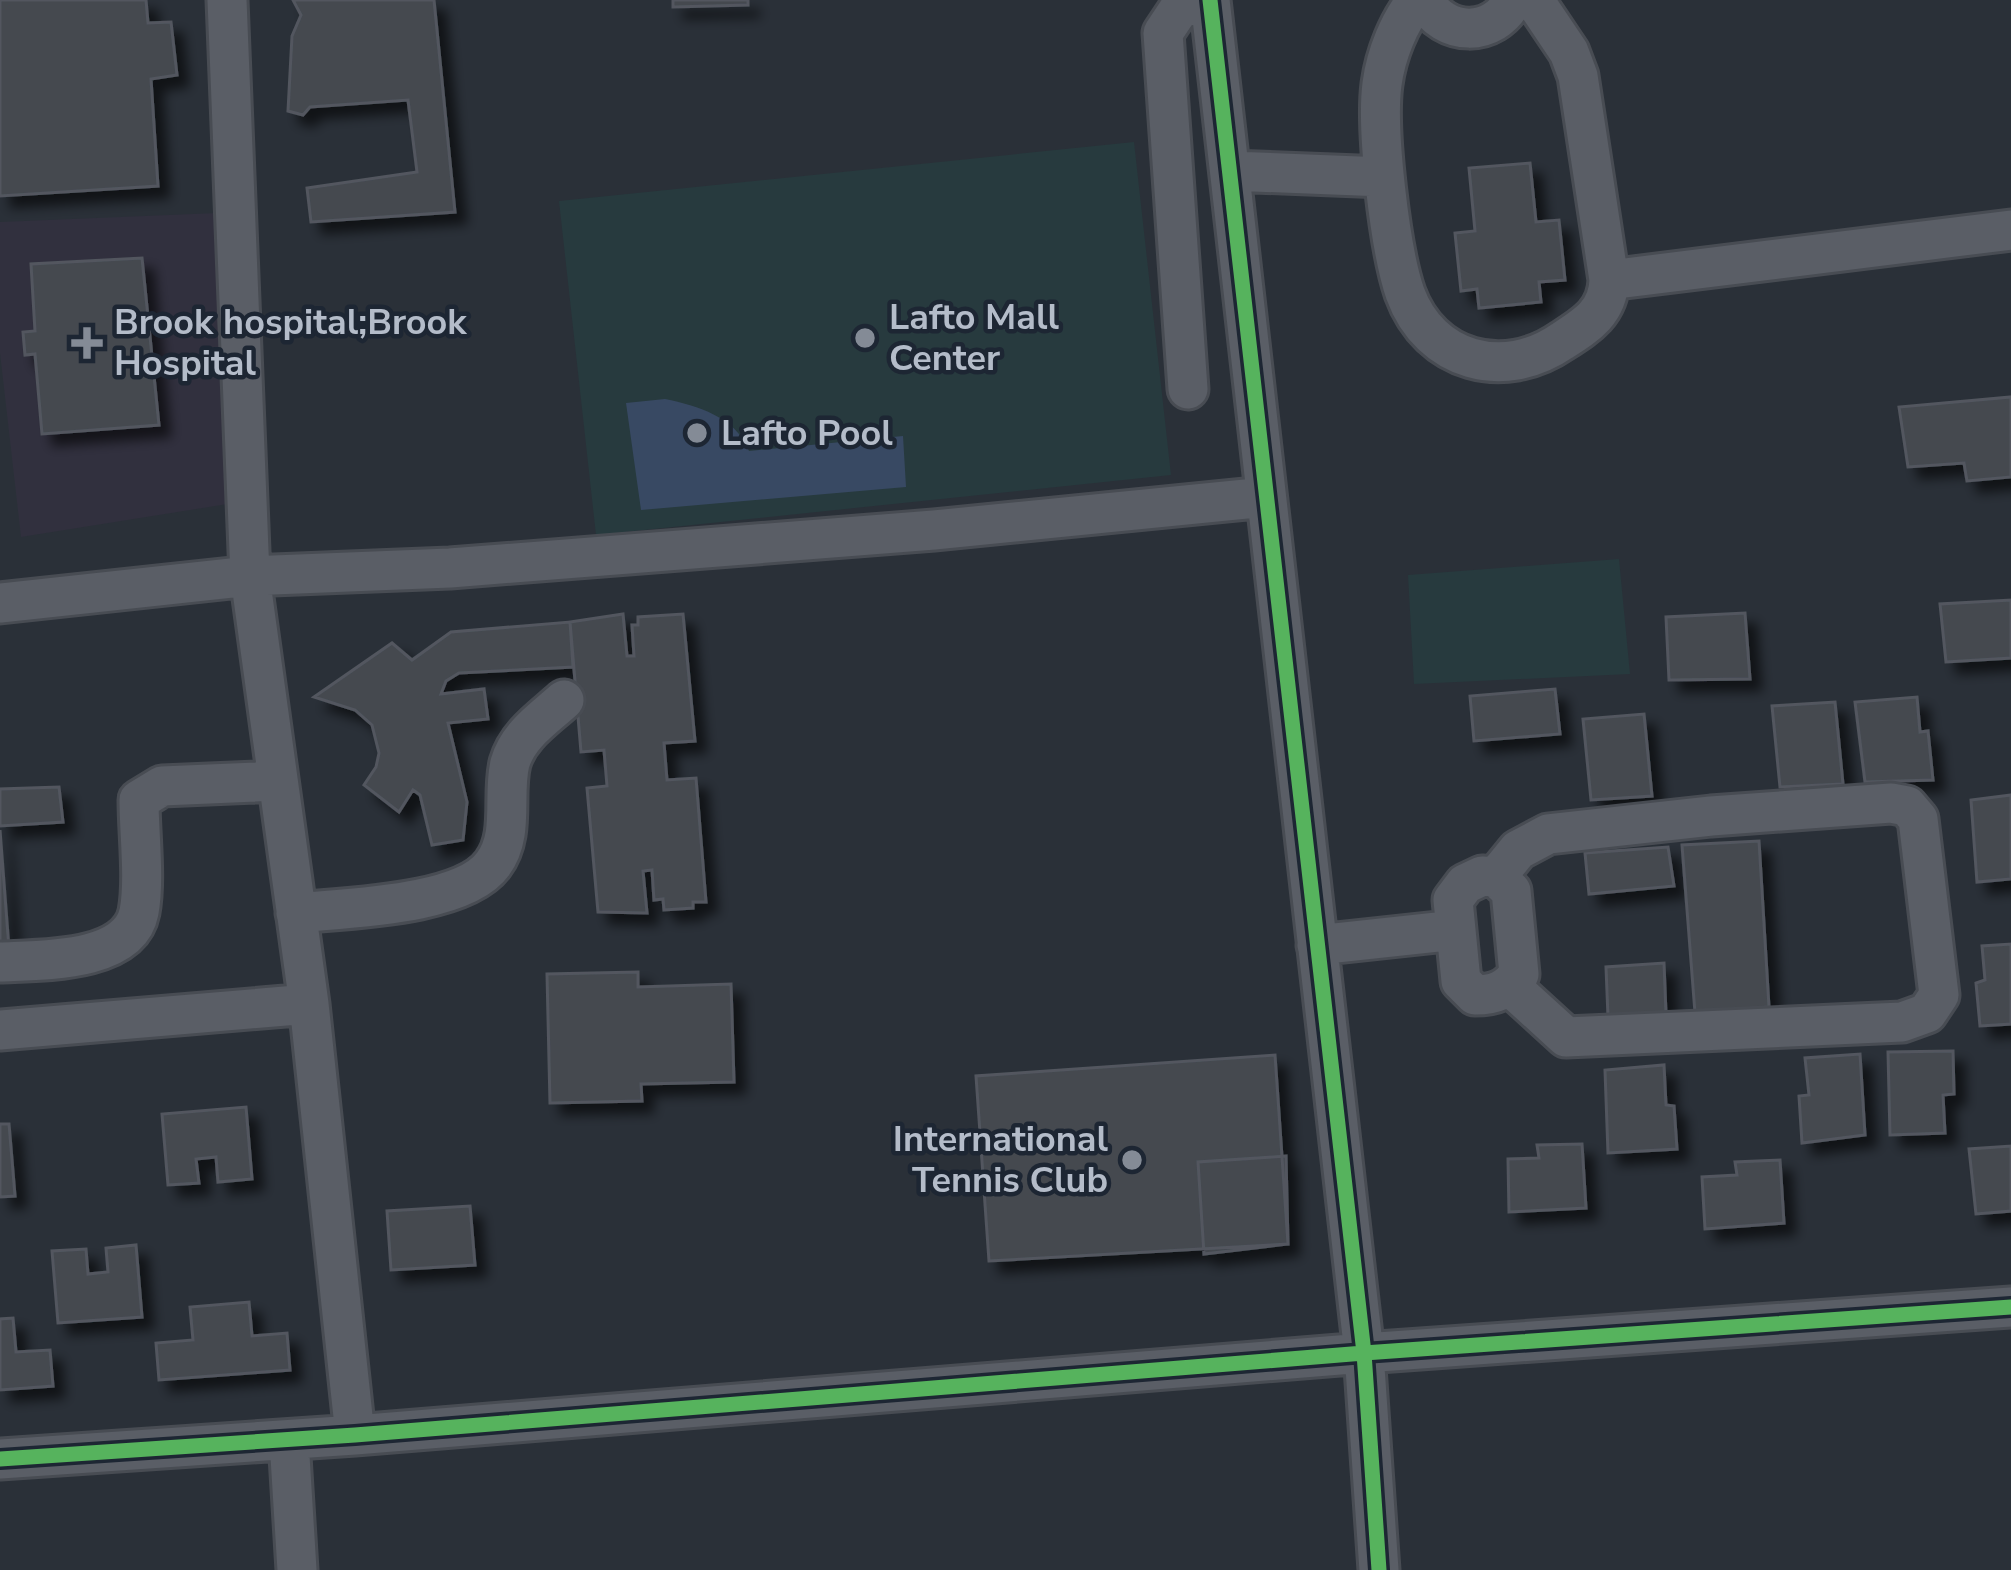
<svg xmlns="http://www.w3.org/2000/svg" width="2011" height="1570" font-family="'Nunito Sans',sans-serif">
  <defs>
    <filter id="shadow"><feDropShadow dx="11" dy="11" stdDeviation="6" flood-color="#0009"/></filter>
  </defs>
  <rect width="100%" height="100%" fill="#2a3038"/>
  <path fill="#31303e" d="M 217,213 L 234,503 L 21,537 L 0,353 L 0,222 Z"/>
  <path fill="#273a3e" d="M 1134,142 L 1171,475 L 596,535 L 559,201 Z
    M 1619,559 L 1630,674 L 1414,684 L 1408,575 Z"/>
  <path fill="#384963" d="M 665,399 C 698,406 736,417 749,451 L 903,436 L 906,487 L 641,510 L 626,403 Z"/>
  <path fill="#444950" stroke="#52575f" stroke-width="3" filter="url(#shadow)" d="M 0,0 L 146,0 L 148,23 L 171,22 L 177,75 L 151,79 L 158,186 L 0,196 Z
    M 293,0 L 434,0 L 455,212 L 311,222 L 307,188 L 417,172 L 408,100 L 310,107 L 303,115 L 288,111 L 292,36 L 301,15 Z
    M 673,0 L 748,0 L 748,5 L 673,7 Z
    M 1530,163 L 1536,222 L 1559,220 L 1565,280 L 1539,282 L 1541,302 L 1479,308 L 1477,289 L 1461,291 L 1455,233 L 1475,231 L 1469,168 Z
    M 142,258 L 159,425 L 42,434 L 35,354 L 25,355 L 23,332 L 35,331 L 31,264 Z
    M 2011,397 L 2011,477 L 1967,481 L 1964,463 L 1908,467 L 1899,407 Z
    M 2011,600 L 2011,658 L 1946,662 L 1940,604 Z
    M 1745,613 L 1750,679 L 1669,680 L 1666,617 Z
    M 623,614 L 627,656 L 634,656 L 632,625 L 638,625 L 638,617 L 683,614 L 695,741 L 664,743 L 667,780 L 696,778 L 706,902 L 693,902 L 693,908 L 664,910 L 663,899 L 654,900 L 652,870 L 643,871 L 647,913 L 598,912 L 587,788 L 607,786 L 604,750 L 581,752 L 570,622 Z
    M 570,622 L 573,667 L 459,673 L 446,681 L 441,694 L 484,689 L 488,719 L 448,723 L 467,802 L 463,840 L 432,845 L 420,795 L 413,790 L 399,812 L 364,785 L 376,767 L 379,753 L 372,725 L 355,710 L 314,697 L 392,643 L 412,660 L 451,632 Z
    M 1555,689 L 1560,734 L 1474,741 L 1470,696 Z
    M 1917,697 L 1920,732 L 1928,731 L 1933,780 L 1865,782 L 1855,702 Z
    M 1835,702 L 1843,784 L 1780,787 L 1772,706 Z
    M 1644,714 L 1652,796 L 1591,800 L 1583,719 Z
    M 59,787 L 63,822 L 0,826 L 0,789 Z
    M 2011,795 L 2011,879 L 1977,882 L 1971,800 Z
    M 0,830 L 9,949 L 0,950 Z
    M 1759,841 L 1769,1007 L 1695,1013 L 1682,845 Z
    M 1668,847 L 1674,886 L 1589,894 L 1585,853 Z
    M 2011,944 L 2011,1024 L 1980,1026 L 1976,983 L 1985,980 L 1982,946 Z
    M 1664,963 L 1666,1014 L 1608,1017 L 1606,967 Z
    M 638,972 L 638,987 L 731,984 L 734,1082 L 641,1084 L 642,1101 L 550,1103 L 547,974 Z
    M 1953,1051 L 1954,1094 L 1943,1095 L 1945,1133 L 1890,1135 L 1888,1052 Z
    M 1860,1054 L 1865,1135 L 1802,1143 L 1799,1096 L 1809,1095 L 1805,1058 Z
    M 1275,1055 L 1288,1244 L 989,1261 L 976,1076 Z
    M 1664,1065 L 1666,1105 L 1674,1106 L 1677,1149 L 1608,1153 L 1605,1070 Z
    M 246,1107 L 252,1179 L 218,1182 L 216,1157 L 196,1159 L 199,1183 L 168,1185 L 162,1114 Z
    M 0,1124 L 9,1124 L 15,1196 L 0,1197 Z
    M 1582,1144 L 1586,1208 L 1509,1212 L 1508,1159 L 1539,1158 L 1537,1145 Z
    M 2011,1146 L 2011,1211 L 1976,1214 L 1969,1149 Z
    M 1286,1156 L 1288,1244 L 1204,1254 L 1198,1162 Z
    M 1780,1160 L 1784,1223 L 1705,1229 L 1702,1177 L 1737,1175 L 1735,1162 Z
    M 470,1206 L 475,1265 L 391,1270 L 387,1211 Z
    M 136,1245 L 142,1317 L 58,1323 L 52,1251 L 86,1249 L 88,1274 L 108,1272 L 106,1248 Z
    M 249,1302 L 252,1336 L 287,1333 L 290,1370 L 159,1380 L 156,1343 L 193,1340 L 190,1307 Z
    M 13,1318 L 16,1352 L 50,1350 L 53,1386 L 0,1390 L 0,1319 Z"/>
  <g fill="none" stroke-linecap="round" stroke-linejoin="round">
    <defs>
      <path id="minor" d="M 227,0 L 250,576 L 309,1004 L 355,1435
        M 1210,0 L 1364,1353 L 1379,1570
        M 1417,0 C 1399,22 1386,54 1382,84 C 1376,130 1390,249 1405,293 C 1430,362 1504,381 1562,341 C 1587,325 1608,312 1609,280 L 1578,76 L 1569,52 L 1534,0
        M 1424,0 C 1444,37 1494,38 1513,0
        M 1230,171 L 1384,177
        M 1609,280 L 2011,230
        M 1188,389 L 1163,33 L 1179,9 L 1207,0
        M 0,603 L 250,576 L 450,568 L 934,530 L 1266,497
        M 1482,876 L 1496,877 L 1511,891 L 1519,974 C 1507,990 1495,995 1475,995 L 1461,981 L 1453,900 L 1465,884 Z
        M 1496,877 L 1518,850 L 1548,834 L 1711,816 L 1891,803 L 1907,806 L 1918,819 L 1939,995 L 1927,1013 L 1902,1022 L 1566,1037 L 1510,986
        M 296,913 C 344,908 463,906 493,864 C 515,835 502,795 510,763 C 518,735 543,719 564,700
        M 1317,945 L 1456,930
        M 0,962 C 40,960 129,963 139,912 C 145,880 139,833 139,800 L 162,786 L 278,781
        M 0,1030 L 309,1004
        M 289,1440 L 297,1570
        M 0,1459 L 355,1435 L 1364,1353 L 2011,1307"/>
    </defs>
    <use href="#minor" stroke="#484c53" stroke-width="45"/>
    <use href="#minor" stroke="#5a5e66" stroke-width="39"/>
    <defs>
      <path id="cycleway" d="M 1210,0 L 1364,1353 L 1379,1570
        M 0,1459 L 355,1435 L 1364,1353 L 2011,1307"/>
    </defs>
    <use href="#cycleway" stroke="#1d2633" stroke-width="22"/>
    <use href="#cycleway" stroke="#56b35d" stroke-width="15"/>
  </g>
  <g fill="#848b96" stroke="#1d2633" stroke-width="4.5">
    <circle cx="865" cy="338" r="12"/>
    <path d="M81 325h12v12h12v12h-12v12h-12v-12h-12v-12h12z"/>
    <circle cx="697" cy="433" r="12"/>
    <circle cx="1132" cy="1160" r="12"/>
  </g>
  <g text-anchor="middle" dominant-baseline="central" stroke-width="9" stroke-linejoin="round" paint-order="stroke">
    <g font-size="36" font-weight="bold" fill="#b4bcc9" stroke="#1d2633" text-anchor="start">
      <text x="889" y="317">Lafto Mall<tspan x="889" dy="41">Center</tspan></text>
      <text x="114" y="322">Brook hospital;Brook<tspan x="114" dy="41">Hospital</tspan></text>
      <text x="721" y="433">Lafto Pool</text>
      <text x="1108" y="1139" text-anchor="end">International<tspan x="1108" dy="41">Tennis Club</tspan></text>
    </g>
  </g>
</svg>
